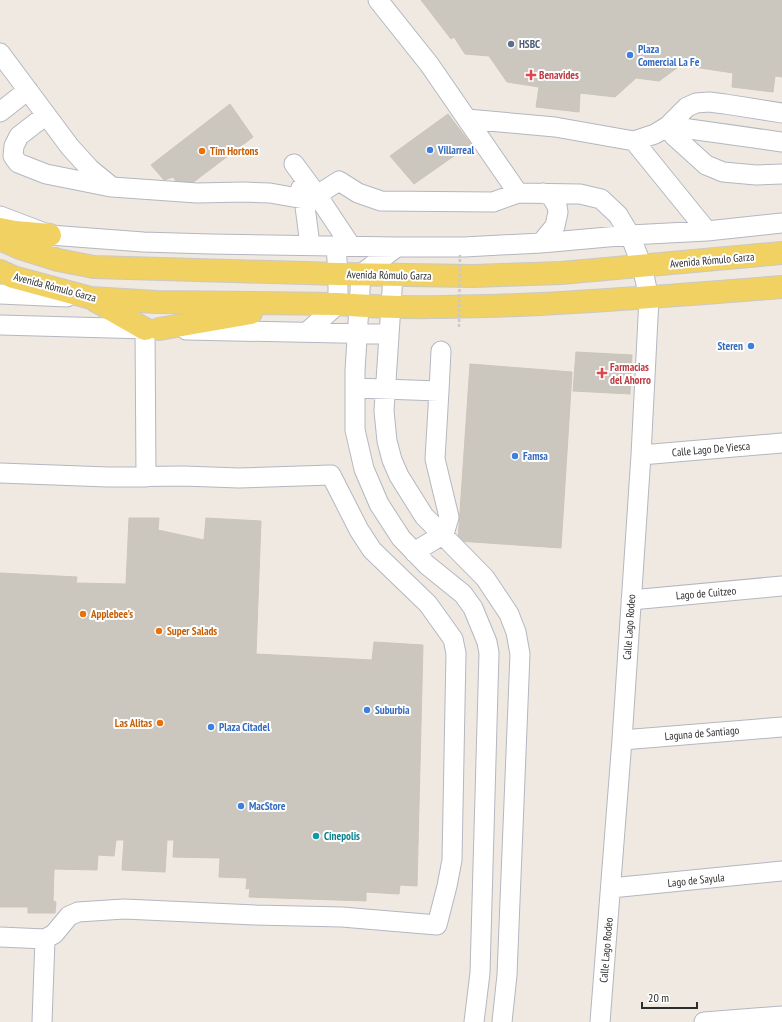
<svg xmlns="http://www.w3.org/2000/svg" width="782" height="1022" font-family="'PT Sans Narrow',sans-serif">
  <rect width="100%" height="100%" fill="#efe9e1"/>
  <path fill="#cbc7bf" stroke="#cbc5ba" d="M 421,0 L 782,0 L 782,77 L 775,76 L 773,92 L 732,87 L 733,73 L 681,65 L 659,81 L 636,78 L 615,97 L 580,93 L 579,112 L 536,107 L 539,87 L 507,82 L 489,56 L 465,54 L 454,37 L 451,39 Z
    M 230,104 L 253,137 L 183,190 L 173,177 L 164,180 L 151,165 Z
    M 448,114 L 471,144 L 414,184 L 390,156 Z
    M 576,352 L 632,355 L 630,394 L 573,391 Z
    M 470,364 L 572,372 L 561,548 L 458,541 Z
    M 129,518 L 159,518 L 158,530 L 204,540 L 206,518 L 261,521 L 256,654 L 372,660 L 374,642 L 423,645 L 417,886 L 400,885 L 399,894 L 366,892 L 366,901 L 249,897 L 250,888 L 246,889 L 247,878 L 219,877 L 220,858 L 173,857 L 174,840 L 167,840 L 165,872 L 122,870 L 124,840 L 116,840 L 114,856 L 98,855 L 97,870 L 54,869 L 53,901 L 56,902 L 55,913 L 28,913 L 28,907 L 0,907 L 0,573 L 77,577 L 76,583 L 126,584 Z"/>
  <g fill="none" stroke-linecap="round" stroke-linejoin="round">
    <defs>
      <path id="minor" d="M 378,0 L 429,64 L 518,193
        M 0,53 L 70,147 L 90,169 L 112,187 L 197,193 L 244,192 L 270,193 L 304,199 L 317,195 L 339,181 L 358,193 L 381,201 L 493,202 L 518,193 L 580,194 L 601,199 L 618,215 L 630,235 L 642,266 L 649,298 L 641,455 L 622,740 L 600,1022
        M 0,112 L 28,90
        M 46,115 L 19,136 L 14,146 L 13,156 L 18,163 L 46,174 L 111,187
        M 467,119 L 555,127 L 634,141 L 655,134 L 668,126 L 687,107 L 696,103 L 709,102 L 725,104 L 782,113
        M 668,126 L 674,136 L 706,165 L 723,172 L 756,175 L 782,174
        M 668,126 L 782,142
        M 634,141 L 707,231
        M 294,164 L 317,195 L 351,246
        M 301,188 L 304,199 L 310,245
        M 0,216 L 50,235 L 143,242 L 210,244 L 397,247 L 464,247 L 541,243 L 630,235 L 707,231 L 782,223
        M 541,243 L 555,226 L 558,212 L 557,206 L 551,196 L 543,193
        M 397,247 L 361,274 L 355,371 L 355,430 L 364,469 L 379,504 L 401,538 L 427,565 L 463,594 L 473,608 L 487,642 L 489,653 L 480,973 L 474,1022
        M 393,275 L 384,411 L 387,441 L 392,460 L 399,476 L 424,516 L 485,578 L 509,614 L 516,632 L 520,654 L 507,975 L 502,1022
        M 0,294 L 67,297
        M 0,325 L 147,329
        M 145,329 L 146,477
        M 186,330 L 388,334
        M 307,332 L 338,304 L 338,274 L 336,246
        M 355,388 L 439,391 L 435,459 L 449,517 L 444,534 L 414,552
        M 439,391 L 441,351
        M 641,455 L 782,443
        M 0,473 L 108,477 L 183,476 L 239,478 L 331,475 L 359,530 L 372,550 L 428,604 L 453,639 L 456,653 L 452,860 L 447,886 L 437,925 L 342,917 L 255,915 L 124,909 L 78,912 L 69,916 L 54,934 L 45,939 L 0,937
        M 631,600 L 782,586
        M 622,740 L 782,727
        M 611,888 L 782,871
        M 42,1022 L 45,939
        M 704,1022 L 782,1016"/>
      <path id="major" d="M 0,229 L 15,232 L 50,235
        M 0,239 L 20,248 L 58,260 L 94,267 L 338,274 L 473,276 L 561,273 L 782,253
        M 0,271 L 13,277 L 91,298 L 156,302 L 338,304 C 398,309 459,307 519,305 C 607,301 694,294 782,287
        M 96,301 L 145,329
        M 159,329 L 251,313"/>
    </defs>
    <use href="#minor" stroke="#b4b7c1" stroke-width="21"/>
    <use href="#major" stroke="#c9c9c9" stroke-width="24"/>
    <use href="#minor" stroke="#fff" stroke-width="19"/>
    <use href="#major" stroke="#f2d163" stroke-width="22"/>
    <path stroke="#c9c9c9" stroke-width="2.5" stroke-dasharray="3 2" stroke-linecap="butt" d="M 459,327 L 460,255"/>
  </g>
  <circle fill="#5c6f8a" stroke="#fff" stroke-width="1.5" cx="511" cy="44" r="4"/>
  <g fill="#3f7fe0" stroke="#fff" stroke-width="1.5">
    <circle cx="630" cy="55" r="4"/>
    <circle cx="430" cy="150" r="4"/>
    <circle cx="751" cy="346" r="4"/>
    <circle cx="515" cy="456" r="4"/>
    <circle cx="367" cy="710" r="4"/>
    <circle cx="211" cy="727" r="4"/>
    <circle cx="241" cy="806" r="4"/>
  </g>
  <g fill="#e0444e" stroke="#fff" stroke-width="1.5">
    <path d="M529 69h4v4h4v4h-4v4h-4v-4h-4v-4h4z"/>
    <path d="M600 367h4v4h4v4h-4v4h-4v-4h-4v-4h4z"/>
  </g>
  <g fill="#e8710a" stroke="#fff" stroke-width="1.5">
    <circle cx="202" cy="151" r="4"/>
    <circle cx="83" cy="614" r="4"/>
    <circle cx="159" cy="631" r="4"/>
    <circle cx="160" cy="723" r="4"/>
  </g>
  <circle fill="#0f9aa8" stroke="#fff" stroke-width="1.5" cx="316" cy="836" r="4"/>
  <g text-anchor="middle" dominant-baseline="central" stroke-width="4" stroke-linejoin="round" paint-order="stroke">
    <g font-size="11" font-weight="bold" fill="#4e5e75" stroke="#fff" text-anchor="start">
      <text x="519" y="44">HSBC</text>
    </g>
    <g font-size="11" font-weight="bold" fill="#366cbe" stroke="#fff" text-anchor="start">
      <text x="638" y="49">Plaza<tspan x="638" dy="13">Comercial La Fe</tspan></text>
      <text x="438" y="150">Villarreal</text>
      <text x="743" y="346" text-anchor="end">Steren</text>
      <text x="523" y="456">Famsa</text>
      <text x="375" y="710">Suburbia</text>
      <text x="219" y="727">Plaza Citadel</text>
      <text x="249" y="806">MacStore</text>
    </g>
    <g font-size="11" font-weight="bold" fill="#be3a42" stroke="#fff" text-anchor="start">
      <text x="539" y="75">Benavides</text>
      <text x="610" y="367">Farmacias<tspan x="610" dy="13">del Ahorro</tspan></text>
    </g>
    <g font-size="11" font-weight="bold" fill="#c56008" stroke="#fff" text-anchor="start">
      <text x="210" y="151">Tim Hortons</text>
      <text x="91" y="614">Applebee's</text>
      <text x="167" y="631">Super Salads</text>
      <text x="152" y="723" text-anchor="end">Las Alitas</text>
    </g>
    <g font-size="11" fill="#2e2e2e" stroke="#fff">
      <text transform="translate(712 260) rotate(-5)">Avenida Rómulo Garza</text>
      <text transform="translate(389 275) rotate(1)">Avenida Rómulo Garza</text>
      <text transform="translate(55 287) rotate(15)">Avenida Rómulo Garza</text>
      <text transform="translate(711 449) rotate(-5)">Calle Lago De Viesca</text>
      <text transform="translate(706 593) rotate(-5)">Lago de Cuitzeo</text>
      <text transform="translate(629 627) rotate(-86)">Calle Lago Rodeo</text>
      <text transform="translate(702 733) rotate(-5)">Laguna de Santiago</text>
      <text transform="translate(696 880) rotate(-6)">Lago de Sayula</text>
      <text transform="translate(606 950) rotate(-85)">Calle Lago Rodeo</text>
    </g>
    <g font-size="11" font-weight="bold" fill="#0d838f" stroke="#fff" text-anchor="start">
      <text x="324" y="836">Cinepolis</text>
    </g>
  </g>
  <path d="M642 1002v6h55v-6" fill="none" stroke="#2e2e2e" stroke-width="2"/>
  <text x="648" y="1002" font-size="12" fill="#2e2e2e" stroke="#ffffff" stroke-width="3" paint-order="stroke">20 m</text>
</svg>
